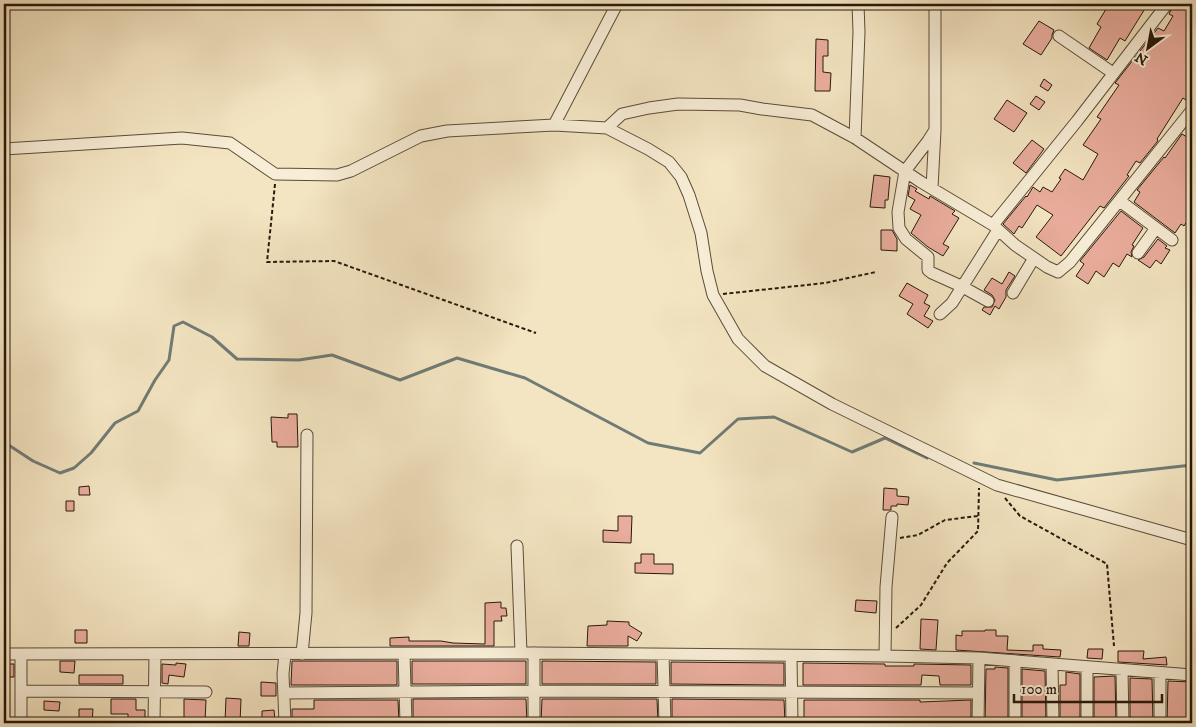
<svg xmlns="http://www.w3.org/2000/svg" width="1196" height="727" font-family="'IM FELL DW Pica',serif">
  <rect width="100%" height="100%" fill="#f4e5c2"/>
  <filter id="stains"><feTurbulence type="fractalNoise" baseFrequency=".004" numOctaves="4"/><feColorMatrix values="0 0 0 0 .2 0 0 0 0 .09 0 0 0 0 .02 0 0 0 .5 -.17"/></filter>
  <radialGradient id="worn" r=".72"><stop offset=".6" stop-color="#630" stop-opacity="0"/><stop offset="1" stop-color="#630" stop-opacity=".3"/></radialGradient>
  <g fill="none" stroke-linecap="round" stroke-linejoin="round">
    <path stroke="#707b76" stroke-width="3" d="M 4,442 L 33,461 L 60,473 L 74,468 L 91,453 L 115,423 L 138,411 L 155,380 L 169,360 L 174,326 L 183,322 L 212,337 L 237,359 L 299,360 L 332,355 L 400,380 L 457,358 L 525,378 L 648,443 L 700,453 L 738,419 L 774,417 L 852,452 L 885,438 L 927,458
      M 974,463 L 1057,480 L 1192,465"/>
  </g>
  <path fill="#eaad9d" stroke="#26190b" d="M 1109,4 L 1142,4 L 1146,7 L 1125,41 L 1120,38 L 1107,60 L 1089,48 L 1101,27 L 1097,24 Z
    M 1174,4 L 1184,4 L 1183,6 L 1192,12 L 1192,96 L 1189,102 L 1183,98 L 1157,139 L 1158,140 L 1157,142 L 1140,163 L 1136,161 L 1127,175 L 1129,176 L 1104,208 L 1100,206 L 1061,256 L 1036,237 L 1053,215 L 1037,205 L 1022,228 L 1019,226 L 1014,234 L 1003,224 L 1026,196 L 1027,197 L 1033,187 L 1040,192 L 1043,187 L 1052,192 L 1061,179 L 1059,178 L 1065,169 L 1083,180 L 1098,154 L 1083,145 L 1101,119 L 1097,117 L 1119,85 L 1115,83 L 1158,28 L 1164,31 L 1173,16 L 1169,14 Z
    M 1039,21 L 1054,30 L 1052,35 L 1052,38 L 1041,55 L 1023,44 Z
    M 816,39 L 828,40 L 828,56 L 823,56 L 823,72 L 831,73 L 830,91 L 815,91 Z
    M 1044,79 L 1052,85 L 1048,91 L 1040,86 Z
    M 1036,96 L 1045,102 L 1039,110 L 1030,104 Z
    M 1007,100 L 1027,113 L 1014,132 L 994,119 Z
    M 1192,128 L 1192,214 L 1184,226 L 1181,224 L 1175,233 L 1134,202 L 1140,192 L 1137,190 L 1164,157 L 1165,158 L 1182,134 L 1187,137 Z
    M 1032,140 L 1044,149 L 1026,173 L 1013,163 Z
    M 874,175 L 890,177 L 888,200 L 885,200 L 885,208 L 870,207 Z
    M 910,185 L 917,189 L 915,191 L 929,199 L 930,196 L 955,211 L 952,214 L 959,218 L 943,244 L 949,247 L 943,256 L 928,247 L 911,233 L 921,215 L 910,209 L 915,200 L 908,196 Z
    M 1121,211 L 1143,228 L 1132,245 L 1134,246 L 1131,252 L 1132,257 L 1127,254 L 1119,267 L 1113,263 L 1104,277 L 1096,271 L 1088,284 L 1076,276 L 1084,264 L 1080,261 Z
    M 881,230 L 892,230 L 897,239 L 897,251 L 881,250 Z
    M 1158,239 L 1167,246 L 1165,248 L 1170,250 L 1161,264 L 1156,260 L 1150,268 L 1138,260 L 1144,257 Z
    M 1009,272 L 1015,276 L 1006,290 L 1006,297 L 999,309 L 995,306 L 990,315 L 982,310 L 984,307 L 992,307 L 995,300 L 992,295 L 984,290 L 992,278 L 1002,284 Z
    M 907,283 L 928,295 L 924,303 L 930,306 L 924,316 L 933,321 L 928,328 L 907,314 L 913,304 L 899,296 Z
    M 288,414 L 297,414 L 298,447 L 277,447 L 277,442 L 272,442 L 271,417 L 288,418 Z
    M 89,486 L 90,495 L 79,495 L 79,487 Z
    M 884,488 L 897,489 L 897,496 L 909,497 L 908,505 L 897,504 L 897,506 L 891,506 L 891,510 L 883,510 Z
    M 66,501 L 74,501 L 74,511 L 66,511 Z
    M 618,516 L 632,516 L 631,543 L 603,542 L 603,530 L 618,531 Z
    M 641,554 L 654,554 L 654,564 L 673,564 L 673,574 L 635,573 L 635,563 L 641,563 Z
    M 856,600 L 877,601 L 876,613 L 855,611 Z
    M 501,602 L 501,608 L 506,608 L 507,616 L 501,616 L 502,621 L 494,621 L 494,646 L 390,646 L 390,638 L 409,637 L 409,641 L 441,641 L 453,643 L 485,644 L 485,603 Z
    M 921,619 L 938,620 L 936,650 L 920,649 Z
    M 607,621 L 629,622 L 629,625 L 642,633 L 637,641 L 628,636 L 628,646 L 587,646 L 588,626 L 607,625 Z
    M 75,630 L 87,630 L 87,643 L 75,643 Z
    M 985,630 L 996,630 L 996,636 L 1008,636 L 1007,650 L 1033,651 L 1033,645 L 1043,645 L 1043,649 L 1061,650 L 1060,657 L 956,650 L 956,635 L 962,636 L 962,631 L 985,631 Z
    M 239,632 L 250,633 L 249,646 L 238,646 Z
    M 1088,649 L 1103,649 L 1102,659 L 1087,658 Z
    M 1118,651 L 1144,651 L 1143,659 L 1166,657 L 1167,665 L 1118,662 Z
    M 60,661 L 75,661 L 74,673 L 60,672 Z
    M 292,661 L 397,661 L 397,685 L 291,685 Z
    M 412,661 L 526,661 L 526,684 L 412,684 Z
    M 542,661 L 656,662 L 656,684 L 542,684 Z
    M 671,662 L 784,663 L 784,685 L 671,684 Z
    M 176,663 L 186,664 L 184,677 L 169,675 L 168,684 L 162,683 L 162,664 L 176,665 Z
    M 803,663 L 885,664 L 885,666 L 914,666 L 914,664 L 971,665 L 971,685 L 940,685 L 939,676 L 922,675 L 921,685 L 803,685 Z
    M 5,664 L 14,664 L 14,677 L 6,677 Z
    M 995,667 L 1008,668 L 1008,723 L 985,723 L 986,669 L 995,669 Z
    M 1022,669 L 1045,671 L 1046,723 L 1022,723 Z
    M 1066,672 L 1080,674 L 1080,723 L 1060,723 L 1060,685 L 1066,685 Z
    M 79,675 L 123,675 L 123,684 L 79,684 Z
    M 1115,676 L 1116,723 L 1094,723 L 1094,677 Z
    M 1130,678 L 1152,679 L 1153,723 L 1130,723 Z
    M 1168,681 L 1192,682 L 1192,723 L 1167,723 Z
    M 261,682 L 276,683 L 276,696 L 261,696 Z
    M 226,698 L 241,699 L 240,723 L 225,722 Z
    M 111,699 L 136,699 L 136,710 L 145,710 L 145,718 L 136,718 L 136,722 L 128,722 L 128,714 L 111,714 Z
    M 184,699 L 206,700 L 205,722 L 184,722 Z
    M 413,699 L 526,699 L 527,723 L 413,723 Z
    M 542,699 L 657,699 L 658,723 L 541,723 Z
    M 672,699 L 784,700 L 785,723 L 672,723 Z
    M 314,700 L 398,700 L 399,723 L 292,723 L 292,709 L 314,709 Z
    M 804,700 L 920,700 L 920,702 L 971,700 L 971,723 L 804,723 Z
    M 44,701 L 60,702 L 59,711 L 44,710 Z
    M 79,709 L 93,709 L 92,723 L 79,723 Z
    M 274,710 L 275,721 L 262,721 L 262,711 Z"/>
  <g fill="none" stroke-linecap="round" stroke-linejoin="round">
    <defs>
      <path id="minor" d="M 1059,36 L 1113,73
        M 554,125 L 617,4
        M 607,128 L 622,114 L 649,108 L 678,104 L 740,105 L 762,109 L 812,115 L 855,138 L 921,182 L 993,225 L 1015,245 L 1047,267 L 1058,272 L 1070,262 L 1192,110
        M 935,130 L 928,141 L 905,171 L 898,212 L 899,228 L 906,239 L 928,257 L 928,270 L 932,273 L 961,286 L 988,301
        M 855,138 L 859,32 L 858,4
        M 4,149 L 182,138 L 230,143 L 275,174 L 337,175 L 351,171 L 421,136 L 447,131 L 554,125 L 607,128 L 648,149 L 669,162 L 681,177 L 689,195 L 701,233 L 707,271 L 713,295 L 738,339 L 765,366 L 832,404 L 997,485 L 1192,540
        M 932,188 L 935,130 L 935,4
        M 1120,201 L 1172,240
        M 993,225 L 1077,121 L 1167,4
        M 1138,253 L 1156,228
        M 1013,293 L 1034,258
        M 940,314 L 952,303 L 998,230
        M 517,546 L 521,653
        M 4,654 L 534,653 L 885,656 L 979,658 L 1192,675
        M 21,654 L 21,723
        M 285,654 L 283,674 L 285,723
        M 302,654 L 306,613 L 307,435
        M 404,654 L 406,723
        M 663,655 L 665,723
        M 791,656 L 792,723
        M 885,656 L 886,587 L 892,517
        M 1015,661 L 1015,723
        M 1052,664 L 1053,723
        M 1087,667 L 1087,723
        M 1122,670 L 1123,723
        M 21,691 L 206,692
        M 285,693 L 534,691 L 978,693
        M 154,723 L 155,654
        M 534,723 L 534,653
        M 978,723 L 979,658
        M 1160,723 L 1160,673"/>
    </defs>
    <use href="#minor" stroke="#5a4c39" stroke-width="13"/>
    <path stroke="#26190b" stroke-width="2" stroke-dasharray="4 2.5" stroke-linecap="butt" d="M 275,184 L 267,262 L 334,261 L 536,333
      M 723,294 L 825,283 L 876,272
      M 1005,498 L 1020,516 L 1107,564 L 1114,646
      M 900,538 L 918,535 L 945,520 L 978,516
      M 896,628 L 921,605 L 947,563 L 978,531 L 979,488"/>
    <use href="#minor" stroke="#f8eed7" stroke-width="11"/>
  </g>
  <rect width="1196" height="727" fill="none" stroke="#f4e5c2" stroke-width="20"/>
  <rect x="5" y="5" width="1186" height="717" fill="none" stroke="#26190b" stroke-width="2.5"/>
  <rect x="10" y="10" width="1176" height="707" fill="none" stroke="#26190b"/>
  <g transform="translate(1148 48) rotate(212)" stroke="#f8eed7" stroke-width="4" paint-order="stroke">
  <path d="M0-4L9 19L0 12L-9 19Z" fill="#26190b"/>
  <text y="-8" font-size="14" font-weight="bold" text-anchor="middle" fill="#26190b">N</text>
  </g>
  <path d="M1014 694v8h148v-8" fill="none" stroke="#26190b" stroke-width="2.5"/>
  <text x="1021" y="694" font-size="15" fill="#26190b" stroke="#f8eed7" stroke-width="4" paint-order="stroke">100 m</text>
  <rect width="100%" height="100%" filter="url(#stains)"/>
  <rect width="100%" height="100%" fill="url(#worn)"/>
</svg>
